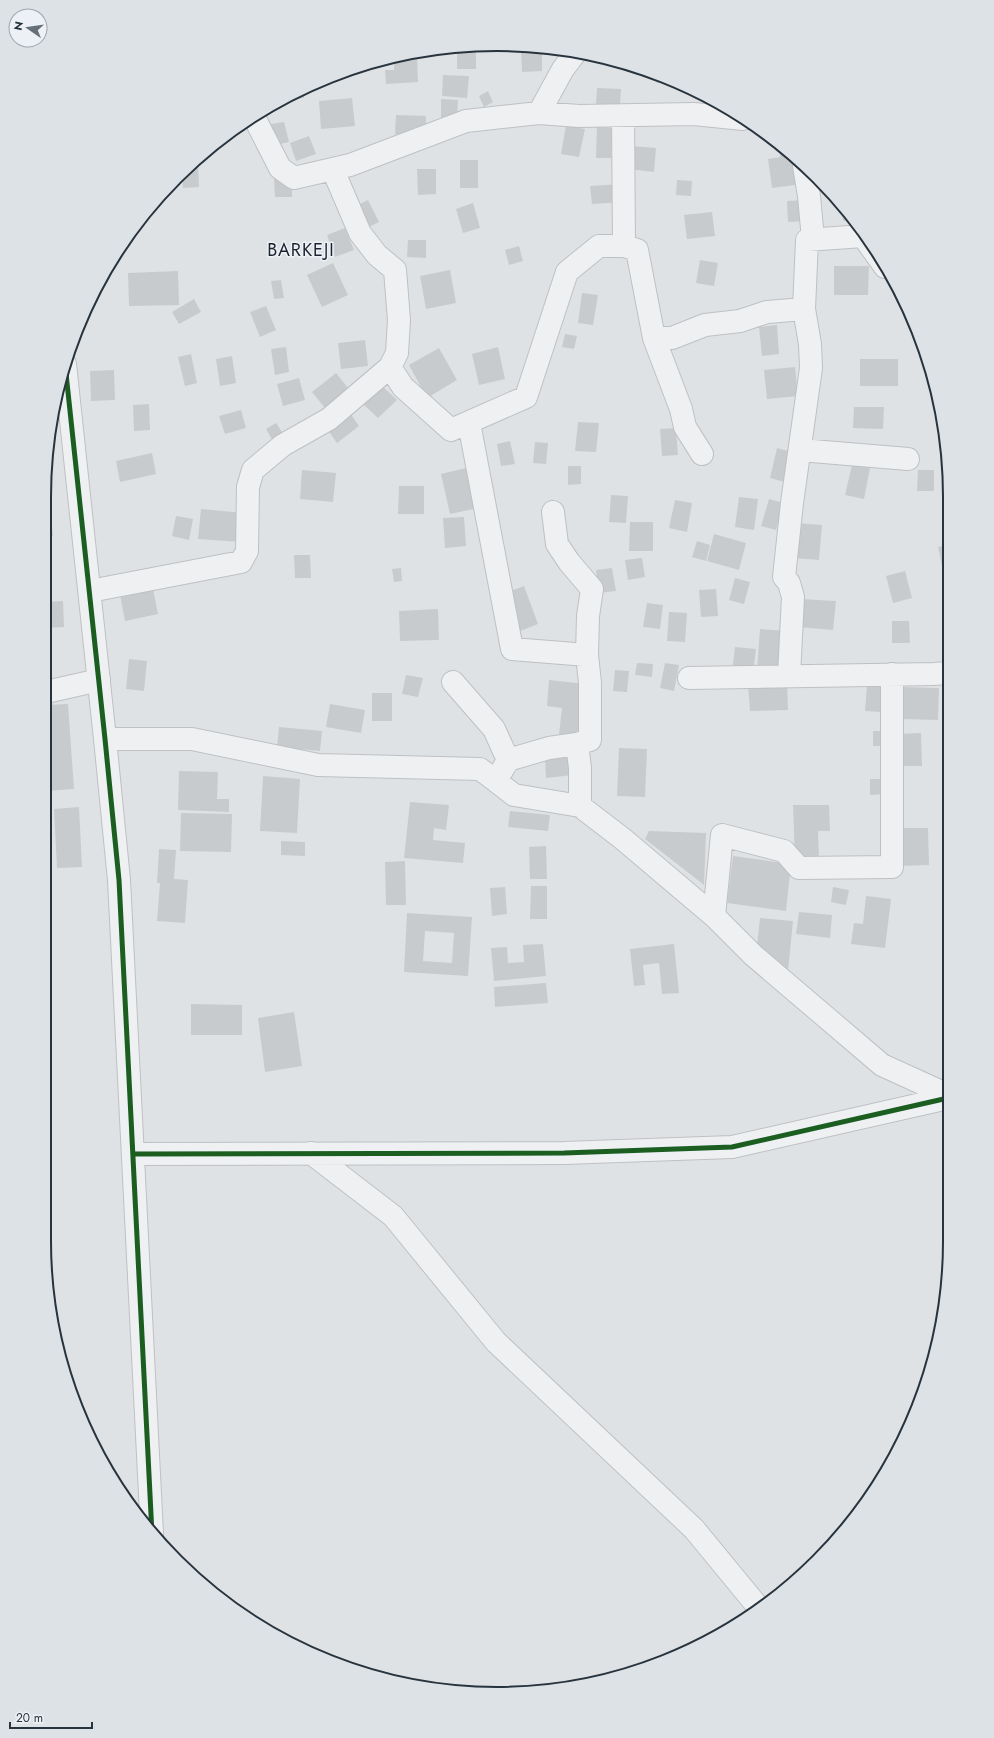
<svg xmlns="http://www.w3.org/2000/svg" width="994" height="1738" font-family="Jost,sans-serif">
  <rect width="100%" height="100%" fill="#dfe2e5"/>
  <path fill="#c8cbcd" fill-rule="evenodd" d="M 457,47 L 476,47 L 476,69 L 457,69 Z
    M 521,50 L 542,50 L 542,71 L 522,72 Z
    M 417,56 L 418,82 L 386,84 L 385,70 L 394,70 L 394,58 Z
    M 656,74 L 662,77 L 671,81 L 657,83 Z
    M 443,75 L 469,76 L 467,98 L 442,96 Z
    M 303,88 L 304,98 L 282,100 L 297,91 Z
    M 597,88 L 621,89 L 620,104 L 596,104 Z
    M 488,91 L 493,102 L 484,107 L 479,96 Z
    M 352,98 L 355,126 L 321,129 L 319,101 Z
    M 441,99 L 458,100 L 457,120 L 441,119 Z
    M 396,115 L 426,116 L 426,135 L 395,134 Z
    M 284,122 L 289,142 L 276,145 L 271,124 Z
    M 566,125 L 585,129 L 579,157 L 561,154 Z
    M 597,127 L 612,128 L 611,158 L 596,158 Z
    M 309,136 L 316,154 L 296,161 L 290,143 Z
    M 631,146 L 656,148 L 654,172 L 629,169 Z
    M 779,147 L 799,162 L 802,184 L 772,188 L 768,159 L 780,157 Z
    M 460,160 L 478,160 L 478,188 L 460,188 Z
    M 196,161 L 198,161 L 199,187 L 183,188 L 182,174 Z
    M 417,169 L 436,169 L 436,194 L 418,195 Z
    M 292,177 L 292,197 L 275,197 L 274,178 Z
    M 677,180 L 692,181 L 691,196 L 676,195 Z
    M 622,184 L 623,202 L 592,204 L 590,186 Z
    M 368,200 L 379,222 L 365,229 L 354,207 Z
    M 807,200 L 808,221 L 788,222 L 787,201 Z
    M 473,203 L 480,228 L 463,233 L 456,209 Z
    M 842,207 L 844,209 L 853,220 L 843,221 Z
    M 712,212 L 715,236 L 687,239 L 684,215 Z
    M 345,228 L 354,250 L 335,257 L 327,235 Z
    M 408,240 L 426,240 L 426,258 L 407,257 Z
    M 519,246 L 523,261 L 509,265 L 505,250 Z
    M 700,260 L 718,263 L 714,286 L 696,283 Z
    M 333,263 L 348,295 L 322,307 L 307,275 Z
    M 834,266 L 869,266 L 868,295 L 834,295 Z
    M 450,270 L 456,303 L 426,309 L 420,276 Z
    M 178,271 L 179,305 L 129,306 L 128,273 Z
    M 281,280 L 284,298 L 274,299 L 271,281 Z
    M 582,293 L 598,295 L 593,325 L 578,323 Z
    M 194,299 L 201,312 L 179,324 L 172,312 Z
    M 266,306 L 276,330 L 260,337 L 250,312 Z
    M 777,325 L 779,354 L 762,356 L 759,327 Z
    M 565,334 L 577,336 L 574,349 L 562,347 Z
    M 365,340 L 368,366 L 341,369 L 338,343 Z
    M 286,347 L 289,372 L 275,375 L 271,349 Z
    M 498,347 L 505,379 L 479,385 L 472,354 Z
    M 439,348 L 457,380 L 427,398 L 409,365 Z
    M 191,354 L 197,383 L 185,386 L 178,357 Z
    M 232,356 L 236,383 L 220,386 L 216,359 Z
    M 860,359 L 898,359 L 898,386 L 860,386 Z
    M 795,367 L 798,396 L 767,399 L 764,370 Z
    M 114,370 L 115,400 L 91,401 L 90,371 Z
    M 336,373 L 353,394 L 329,413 L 312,392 Z
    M 299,378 L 305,400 L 283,406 L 277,384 Z
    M 381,385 L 397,400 L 378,418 L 363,404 Z
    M 149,404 L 150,430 L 134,431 L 133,405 Z
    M 854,407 L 884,407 L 883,429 L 853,428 Z
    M 241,410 L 246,428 L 225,434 L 219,416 Z
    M 350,413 L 359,426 L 337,443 L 327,429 Z
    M 578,422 L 599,423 L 596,452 L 575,451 Z
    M 276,423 L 286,438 L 275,445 L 266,429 Z
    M 676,428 L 678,455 L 662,456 L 660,429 Z
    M 510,441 L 515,464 L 501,466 L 497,444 Z
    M 535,442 L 548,443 L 546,464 L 533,463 Z
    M 777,448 L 795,453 L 788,483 L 770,478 Z
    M 152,453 L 156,474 L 120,482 L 116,461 Z
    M 852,465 L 870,468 L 864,499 L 845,495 Z
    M 568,466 L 581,466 L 581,484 L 568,485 Z
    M 470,467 L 478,508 L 450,514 L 441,474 Z
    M 302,470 L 336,473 L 333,502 L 300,499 Z
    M 918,470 L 934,470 L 934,491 L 917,491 Z
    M 399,486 L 424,486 L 424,514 L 398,514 Z
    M 611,495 L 628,496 L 626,523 L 609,522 Z
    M 739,497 L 758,499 L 754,530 L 735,527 Z
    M 45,499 L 49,499 L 53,536 L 45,536 Z
    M 769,499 L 783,503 L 776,530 L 761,526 Z
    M 675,500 L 692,503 L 687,532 L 669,528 Z
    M 201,509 L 244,513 L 241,542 L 198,539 Z
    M 176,516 L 193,519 L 189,540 L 172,536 Z
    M 464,517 L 466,546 L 445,548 L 443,518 Z
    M 630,522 L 653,522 L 653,551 L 629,551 Z
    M 796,523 L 822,525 L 819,560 L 794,558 Z
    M 714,534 L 746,543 L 739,570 L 707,561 Z
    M 697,541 L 710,545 L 706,561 L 692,557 Z
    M 947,545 L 947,565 L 942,566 L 938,547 Z
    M 294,555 L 310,555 L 311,578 L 295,578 Z
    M 642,558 L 645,577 L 628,580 L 625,560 Z
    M 401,568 L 402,581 L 394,582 L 392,569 Z
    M 612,568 L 616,591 L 599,593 L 596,570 Z
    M 905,571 L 912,598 L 893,603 L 886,576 Z
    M 735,578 L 750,582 L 744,604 L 729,600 Z
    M 524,586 L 538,624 L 520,631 L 505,593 Z
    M 153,589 L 158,614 L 125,621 L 120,595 Z
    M 716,589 L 718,616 L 701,617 L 699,590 Z
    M 800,599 L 836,601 L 833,630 L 798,627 Z
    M 63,601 L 64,627 L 46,628 L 45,602 Z
    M 647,603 L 663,605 L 660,629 L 643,627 Z
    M 438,609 L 439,640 L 400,641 L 399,611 Z
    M 669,612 L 687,613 L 685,642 L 667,641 Z
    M 892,621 L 909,621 L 910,643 L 892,643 Z
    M 760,629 L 788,631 L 785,673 L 757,671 Z
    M 735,647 L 756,649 L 753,674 L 732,672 Z
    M 129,659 L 147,661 L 144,691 L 126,689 Z
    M 637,663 L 653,664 L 652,677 L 635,675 Z
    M 665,663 L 679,665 L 674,691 L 660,688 Z
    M 615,670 L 629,671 L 627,692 L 613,691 Z
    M 406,675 L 423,678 L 418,697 L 402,694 Z
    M 549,680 L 586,684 L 581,736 L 559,734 L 562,708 L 547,706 Z
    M 787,683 L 788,710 L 750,711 L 748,685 Z
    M 867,685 L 883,686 L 881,712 L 865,711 Z
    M 900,687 L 939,688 L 938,720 L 900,719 Z
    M 372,693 L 392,693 L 392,721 L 372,721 Z
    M 68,704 L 74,789 L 46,791 L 46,705 Z
    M 330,704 L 365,710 L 361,733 L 326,727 Z
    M 279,727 L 322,731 L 320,751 L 277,747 Z
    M 873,731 L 883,731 L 884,746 L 873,746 Z
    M 921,733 L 922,766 L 898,766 L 898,734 Z
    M 619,748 L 647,749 L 645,797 L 617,796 Z
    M 571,756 L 573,775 L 546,778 L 545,759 Z
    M 179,771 L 218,772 L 217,799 L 229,799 L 229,812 L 178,810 Z
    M 263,776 L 300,779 L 297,833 L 260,831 Z
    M 870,779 L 885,779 L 885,794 L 870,795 Z
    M 410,802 L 449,805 L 446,830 L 434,828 L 433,840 L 465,843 L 463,863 L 404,858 Z
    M 793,805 L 829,805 L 830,831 L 818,831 L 819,859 L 795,859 Z
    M 79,807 L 82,867 L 57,868 L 54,809 Z
    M 510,811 L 550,815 L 548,831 L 508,827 Z
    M 181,813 L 232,814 L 231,852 L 180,851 Z
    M 898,828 L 928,828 L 929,865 L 900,866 Z
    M 649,831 L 706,833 L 704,885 L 645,839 Z
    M 281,841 L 305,842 L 305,856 L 281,855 Z
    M 546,846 L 547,879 L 530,879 L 529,847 Z
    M 159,849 L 176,850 L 174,879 L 188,880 L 185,923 L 157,921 L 160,883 L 157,883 Z
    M 733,856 L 791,864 L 786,911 L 727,903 Z
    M 405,861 L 406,905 L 386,905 L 385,862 Z
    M 531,886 L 547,886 L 547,919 L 530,919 Z
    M 505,887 L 507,914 L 492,916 L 490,888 Z
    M 833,887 L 849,890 L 846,905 L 831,902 Z
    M 866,896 L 891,899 L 885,948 L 851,944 L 854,923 L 863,924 Z
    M 799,912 L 832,915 L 830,938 L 796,934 Z
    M 407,913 L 472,917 L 468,976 L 404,972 ZM 425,931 L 454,933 L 452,963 L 423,961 Z
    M 760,918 L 793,921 L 788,971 L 757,946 Z
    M 543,944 L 546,976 L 494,981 L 491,948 L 507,947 L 508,963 L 524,962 L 523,945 Z
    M 674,944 L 679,993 L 662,994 L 659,963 L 643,965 L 645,985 L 634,986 L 630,949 Z
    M 546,983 L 548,1003 L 495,1007 L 494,987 Z
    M 191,1004 L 242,1005 L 242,1035 L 191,1035 Z
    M 294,1012 L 302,1066 L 265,1072 L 258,1018 Z"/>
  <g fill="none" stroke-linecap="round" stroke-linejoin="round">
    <defs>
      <path id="minor" d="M 539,113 L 563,69 L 576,52
        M 623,116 L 624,246 L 637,250 L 654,338 L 681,409 L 685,427 L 702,454
        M 254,117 L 280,168 L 294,178 L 350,165 L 466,121 L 539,113 L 579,116 L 694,114 L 743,119
        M 804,166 L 809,196 L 813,239
        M 333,170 L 360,233 L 377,255 L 395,270 L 399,320 L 397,353 L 390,367 L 403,387 L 451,430 L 526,397 L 567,272 L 599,246 L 624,246
        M 654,338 L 672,338 L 705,325 L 740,321 L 767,312 L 804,309
        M 469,423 L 512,649 L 587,655
        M 800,450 L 908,459
        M 90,591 L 241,562 L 247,551 L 248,487 L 253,470 L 283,445 L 329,419 L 390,367
        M 789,676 L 793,597 L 789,583 L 784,577 L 792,503 L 811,368 L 810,344 L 804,309 L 807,240 L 863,236 L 885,267
        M 689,678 L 934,674 L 947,673
        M 453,682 L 494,729 L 508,760
        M 46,692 L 99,680
        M 105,739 L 192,739 L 318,765 L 480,769 L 496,781 L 508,760 L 549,748 L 577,744 L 590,740 L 590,683 L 587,655 L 588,616 L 592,589 L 569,562 L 557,544 L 553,512
        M 577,744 L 580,768 L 580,806
        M 496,781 L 514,795 L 580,806 L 623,839 L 714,916 L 753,955 L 882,1065 L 948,1095
        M 714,916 L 722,835 L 784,851 L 799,868 L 892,867 L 892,674
        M 311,1153 L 393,1216 L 496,1342 L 694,1529 L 759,1608
        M 134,1154 L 564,1153 L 732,1147 L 948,1098"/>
      <path id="tertiary" d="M 65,364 L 105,739 L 119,880 L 152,1534"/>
    </defs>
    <use href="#minor" stroke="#bec0c3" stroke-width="24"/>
    <use href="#tertiary" stroke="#bec0c3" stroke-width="24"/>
    <use href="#minor" stroke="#eff0f1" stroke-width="22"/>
    <use href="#tertiary" stroke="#eff0f1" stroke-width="22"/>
    <defs>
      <path id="cycleway" d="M 65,364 L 105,739 L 119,880 L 152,1534
        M 134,1154 L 564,1153 L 732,1147 L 948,1098"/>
    </defs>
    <use href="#cycleway" stroke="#edf1f5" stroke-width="8"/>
    <use href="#cycleway" stroke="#1b5e20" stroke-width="5"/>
  </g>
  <g text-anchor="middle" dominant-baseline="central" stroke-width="3" stroke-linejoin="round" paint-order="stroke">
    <g font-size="18" letter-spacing="1" fill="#1a232e" stroke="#edf1f5">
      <text x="301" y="250">BARKEJI</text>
    </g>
  </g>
  <path d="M0 0H994V1738H0ZM497 51H497A446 446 0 0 1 943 497V1241A446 446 0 0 1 497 1687H497A446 446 0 0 1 51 1241V497A446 446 0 0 1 497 51Z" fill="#dde2e6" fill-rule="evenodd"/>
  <path fill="none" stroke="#27333d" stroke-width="2" d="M497 51H497A446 446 0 0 1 943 497V1241A446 446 0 0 1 497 1687H497A446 446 0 0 1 51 1241V497A446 446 0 0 1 497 51Z"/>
  <g transform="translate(28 28) rotate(283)"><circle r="19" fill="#edf1f5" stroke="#9ea5ab"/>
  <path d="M0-3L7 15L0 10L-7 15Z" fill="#677078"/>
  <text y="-6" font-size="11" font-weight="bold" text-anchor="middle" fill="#27333d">N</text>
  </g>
  <path d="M10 1722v6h82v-6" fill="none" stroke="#27333d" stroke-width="2"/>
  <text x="16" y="1722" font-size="12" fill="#27333d" stroke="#edf1f5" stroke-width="3" paint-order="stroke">20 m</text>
</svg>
